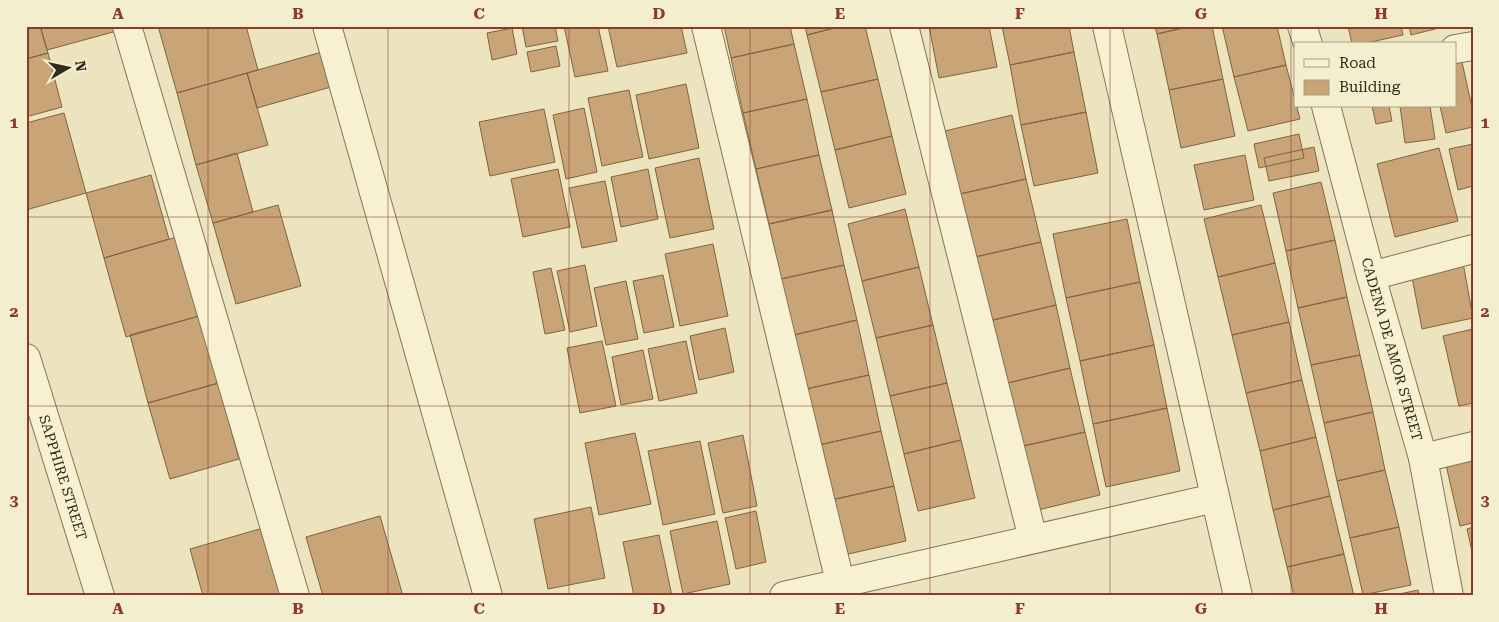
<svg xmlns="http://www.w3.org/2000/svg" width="1499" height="622" font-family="'Roboto Serif',serif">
  <rect width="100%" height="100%" fill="#ebe4bf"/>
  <path fill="#c8a476" stroke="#81633f" d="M 26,26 L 40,26 L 48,53 L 26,59 Z
    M 40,26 L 116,26 L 117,31 L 47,50 Z
    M 158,26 L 246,26 L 258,70 L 177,93 Z
    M 522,26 L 555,26 L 558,41 L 526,47 Z
    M 564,26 L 598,26 L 608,71 L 575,77 Z
    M 608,26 L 681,26 L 687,53 L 617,67 Z
    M 724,26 L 790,26 L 794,44 L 731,58 Z
    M 805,26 L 842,26 L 807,35 Z
    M 842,26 L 865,26 L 878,79 L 821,92 L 807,35 Z
    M 929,26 L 989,26 L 997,67 L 939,78 Z
    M 1002,26 L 1069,26 L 1074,52 L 1010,65 Z
    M 1155,26 L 1191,26 L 1157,34 Z
    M 1191,26 L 1212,26 L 1223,79 L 1169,90 L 1157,34 Z
    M 1222,26 L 1277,26 L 1286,65 L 1234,77 Z
    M 1348,26 L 1401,26 L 1403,35 L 1362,44 L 1352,44 Z
    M 1409,26 L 1447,26 L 1411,35 Z
    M 512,28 L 517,54 L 492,60 L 487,33 Z
    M 794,44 L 807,99 L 743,113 L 731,58 Z
    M 556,46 L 560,66 L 531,72 L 527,52 Z
    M 329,50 L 338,85 L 257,108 L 247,73 Z
    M 1074,52 L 1086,112 L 1021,125 L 1010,65 Z
    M 48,53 L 62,107 L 26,117 L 26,59 Z
    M 1462,62 L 1473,112 L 1473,127 L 1446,133 L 1440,106 L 1455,106 L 1455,63 Z
    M 1286,65 L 1300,119 L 1248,131 L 1234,77 Z
    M 247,73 L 268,145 L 196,165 L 177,93 Z
    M 878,79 L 892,136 L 835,150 L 821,92 Z
    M 1223,79 L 1235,136 L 1181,148 L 1169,90 Z
    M 686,84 L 699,148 L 649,159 L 636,95 Z
    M 629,90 L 643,157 L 602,166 L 588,98 Z
    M 807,99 L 819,155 L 756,169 L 743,113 Z
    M 1372,106 L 1389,106 L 1392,121 L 1376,124 Z
    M 1400,106 L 1430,106 L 1435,139 L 1405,143 Z
    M 584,108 L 597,172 L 566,179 L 553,115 Z
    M 544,109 L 555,162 L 490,176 L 479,122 Z
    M 1086,112 L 1098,173 L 1034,186 L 1021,125 Z
    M 64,113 L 86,193 L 26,210 L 26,123 Z
    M 1012,115 L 1026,179 L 960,194 L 945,131 Z
    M 1299,134 L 1304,158 L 1259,168 L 1254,144 Z
    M 892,136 L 906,194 L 849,208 L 835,150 Z
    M 1473,144 L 1473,186 L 1458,190 L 1449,149 Z
    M 1314,147 L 1319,171 L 1269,181 L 1264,158 Z
    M 1439,148 L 1458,221 L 1395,237 L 1377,164 Z
    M 237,153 L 253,212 L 213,223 L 196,165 Z
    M 819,155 L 832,210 L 769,224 L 756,169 Z
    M 1245,155 L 1254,200 L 1204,210 L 1194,165 Z
    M 699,158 L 714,229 L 670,238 L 655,168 Z
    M 558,169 L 570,227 L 523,237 L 511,179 Z
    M 648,169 L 658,219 L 621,227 L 611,177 Z
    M 151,175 L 169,239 L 104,258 L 86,193 Z
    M 1026,179 L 1041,242 L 975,257 L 960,194 Z
    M 605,181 L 617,241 L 582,248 L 569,188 Z
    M 1321,182 L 1335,240 L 1286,251 L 1273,193 Z
    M 278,205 L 301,286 L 236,304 L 213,223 Z
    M 1261,205 L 1275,263 L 1218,277 L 1204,219 Z
    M 905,209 L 919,267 L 862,281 L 848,224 Z
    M 832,210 L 844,265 L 781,279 L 769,224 Z
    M 1127,219 L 1140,282 L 1066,298 L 1053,234 Z
    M 177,237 L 199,316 L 126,337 L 104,258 Z
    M 1335,240 L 1347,297 L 1298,308 L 1286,251 Z
    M 1041,242 L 1056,305 L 989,321 L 975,257 Z
    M 713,244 L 728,316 L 680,326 L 665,254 Z
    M 1462,257 L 1473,318 L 1422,329 L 1410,267 Z
    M 1275,263 L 1289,322 L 1232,335 L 1218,277 Z
    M 585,265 L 597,326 L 570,332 L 557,271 Z
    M 844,265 L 857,320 L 794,335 L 781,279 Z
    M 919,267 L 933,325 L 876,338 L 862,281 Z
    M 551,268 L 565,330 L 545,334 L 533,272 Z
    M 663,275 L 674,327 L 644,333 L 633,281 Z
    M 626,281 L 638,339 L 606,345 L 594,288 Z
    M 1140,282 L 1154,345 L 1080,361 L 1066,298 Z
    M 1347,297 L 1360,355 L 1311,365 L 1298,308 Z
    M 1056,305 L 1070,368 L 1004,384 L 989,321 Z
    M 199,316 L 219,383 L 148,403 L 130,335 Z
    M 857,320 L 869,375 L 806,389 L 794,335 Z
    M 1289,322 L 1302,380 L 1246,393 L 1232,335 Z
    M 933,325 L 947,383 L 890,396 L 876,338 Z
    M 725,328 L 734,372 L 699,380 L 690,336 Z
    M 1473,329 L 1473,403 L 1459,406 L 1443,336 Z
    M 602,341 L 616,406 L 580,413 L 567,348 Z
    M 686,341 L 697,393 L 659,401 L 648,349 Z
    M 1154,345 L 1167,408 L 1093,424 L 1080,361 Z
    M 643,350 L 653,399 L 621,405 L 612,357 Z
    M 1360,355 L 1373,412 L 1324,423 L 1311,365 Z
    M 1070,368 L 1085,432 L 1019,447 L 1004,384 Z
    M 869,375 L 881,431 L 819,445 L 806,389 Z
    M 1302,380 L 1316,437 L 1260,451 L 1246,393 Z
    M 218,383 L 239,459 L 170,479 L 148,403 Z
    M 947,383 L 961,440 L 904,454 L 890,396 Z
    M 1167,408 L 1180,471 L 1106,487 L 1093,424 Z
    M 1373,412 L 1385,470 L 1337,481 L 1324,423 Z
    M 881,431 L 894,486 L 831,500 L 819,445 Z
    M 1085,432 L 1100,495 L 1034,511 L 1019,447 Z
    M 635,433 L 651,504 L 599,515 L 585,443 Z
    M 743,435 L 757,506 L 723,513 L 708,443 Z
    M 1316,437 L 1330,496 L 1273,510 L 1260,451 Z
    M 961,440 L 975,498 L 918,511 L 904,454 Z
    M 700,441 L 715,514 L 663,525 L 648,451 Z
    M 1473,450 L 1473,523 L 1460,526 L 1444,456 Z
    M 1385,470 L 1399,527 L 1350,538 L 1337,481 Z
    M 894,486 L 906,541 L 844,555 L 831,500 Z
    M 1330,496 L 1344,554 L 1287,567 L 1273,510 Z
    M 591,507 L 605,578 L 548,589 L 534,519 Z
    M 756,511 L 766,562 L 736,569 L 725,518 Z
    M 380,516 L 403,596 L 323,596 L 306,537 Z
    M 717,521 L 730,584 L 683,594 L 670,531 Z
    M 1399,527 L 1411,585 L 1363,595 L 1350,538 Z
    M 1473,527 L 1473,556 L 1467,529 Z
    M 263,528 L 282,596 L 203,596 L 190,549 Z
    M 659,535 L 672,596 L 634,596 L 623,542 Z
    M 1344,554 L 1354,596 L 1294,596 L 1287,567 Z
    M 1418,590 L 1419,596 L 1390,596 Z"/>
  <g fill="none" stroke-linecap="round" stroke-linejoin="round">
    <defs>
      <g id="minor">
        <path d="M 127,26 L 295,596"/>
        <path d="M 327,26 L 488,596"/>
        <path d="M 706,26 L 840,582"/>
        <path d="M 904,26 L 1033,539"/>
        <path d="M 1107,26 L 1238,596"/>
        <path d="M 1302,26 L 1308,44"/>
        <path d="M 1455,49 L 1473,46"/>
        <path id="s1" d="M 1326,106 L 1371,276 L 1423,458 L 1449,596"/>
        <path d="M 1371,276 L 1473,249"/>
        <path id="s2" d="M 26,358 L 100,596"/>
        <path d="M 1423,458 L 1473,446"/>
        <path d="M 784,596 L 1215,498"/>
      </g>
    </defs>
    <use href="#minor" stroke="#837558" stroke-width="30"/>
    <use href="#minor" stroke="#f7f1d1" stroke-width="28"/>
  </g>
  <path fill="none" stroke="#8f392b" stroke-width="1" stroke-opacity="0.55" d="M 208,26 L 208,596M 388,26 L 388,596M 569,26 L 569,596M 750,26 L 750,596M 930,26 L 930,596M 1110,26 L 1110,596M 1291,26 L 1291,596M 26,217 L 1473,217M 26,406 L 1473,406"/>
  <g text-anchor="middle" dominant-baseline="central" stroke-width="4" stroke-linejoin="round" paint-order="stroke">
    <g font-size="14" fill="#332a1c" stroke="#f3eece">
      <text stroke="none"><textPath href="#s1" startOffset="252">CADENA DE AMOR STREET</textPath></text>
      <text stroke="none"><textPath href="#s2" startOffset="125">SAPPHIRE STREET</textPath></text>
    </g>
  </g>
  <rect width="1499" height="622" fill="none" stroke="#f3eece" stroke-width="55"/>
  <rect x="1294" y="42" width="162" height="65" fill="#f3eece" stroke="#a6a087"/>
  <rect x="1304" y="59" width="25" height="8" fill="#f7f1d1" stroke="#a6a087"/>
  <text x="1339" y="68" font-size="15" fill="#332a1c">Road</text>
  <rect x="1304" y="80" width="25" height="15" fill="#c8a476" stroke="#a6a087"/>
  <text x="1339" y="92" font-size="15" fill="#332a1c">Building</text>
  <g transform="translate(68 68) rotate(81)" stroke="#f3eece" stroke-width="4" paint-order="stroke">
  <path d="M0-4L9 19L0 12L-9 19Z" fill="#332a1c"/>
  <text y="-8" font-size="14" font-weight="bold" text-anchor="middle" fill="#332a1c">N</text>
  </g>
  <rect x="28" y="28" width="1444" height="566" fill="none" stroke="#8f392b" stroke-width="2"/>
  <g font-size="16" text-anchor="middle" font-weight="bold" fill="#8f392b">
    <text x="118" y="19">A</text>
    <text x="298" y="19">B</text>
    <text x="479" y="19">C</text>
    <text x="659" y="19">D</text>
    <text x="840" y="19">E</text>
    <text x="1020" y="19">F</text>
    <text x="1201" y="19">G</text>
    <text x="1381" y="19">H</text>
    <text x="14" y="128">1</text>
    <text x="1485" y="128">1</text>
    <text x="14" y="317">2</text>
    <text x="1485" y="317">2</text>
    <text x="14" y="506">3</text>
    <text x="1485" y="506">3</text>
    <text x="118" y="614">A</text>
    <text x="298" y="614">B</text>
    <text x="479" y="614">C</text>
    <text x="659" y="614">D</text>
    <text x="840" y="614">E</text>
    <text x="1020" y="614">F</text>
    <text x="1201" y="614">G</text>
    <text x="1381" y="614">H</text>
  </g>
</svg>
